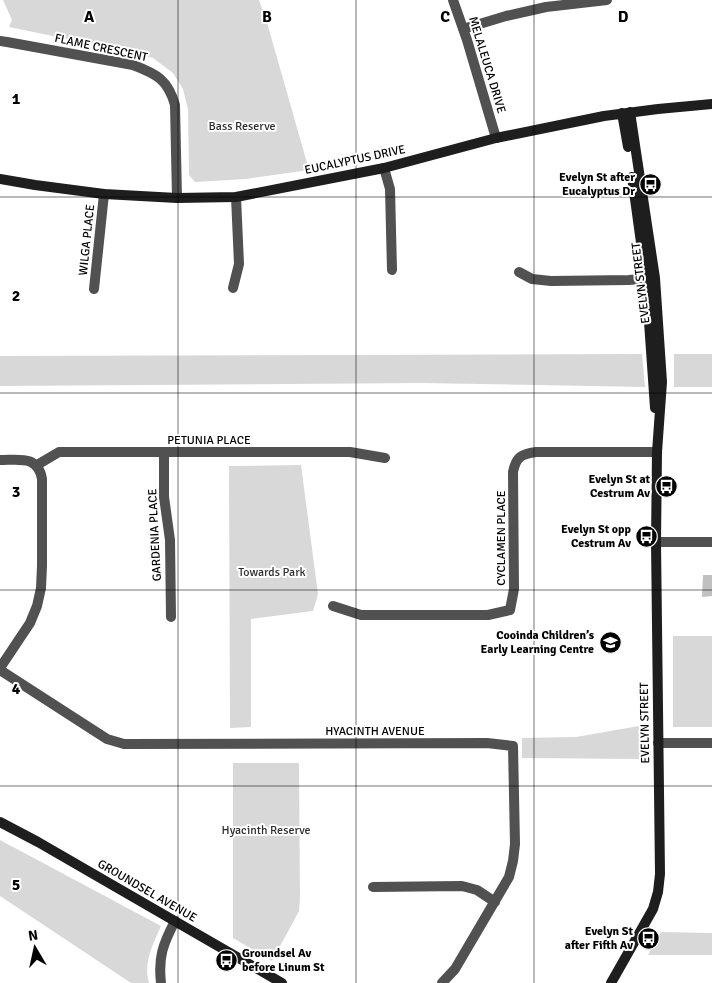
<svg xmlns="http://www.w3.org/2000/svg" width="712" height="983" font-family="Signika,sans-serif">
  <rect width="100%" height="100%" fill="#fff"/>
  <path fill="#d8d8d8" d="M 3,0 L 259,0 L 268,26 L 309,170 L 246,179 L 195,182 L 189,175 L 188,109 L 183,89 L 173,73 L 153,58 L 136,53 L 9,27 L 12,20 Z
    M 642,354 L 645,387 L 421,383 L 0,386 L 0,356 Z
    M 674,354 L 712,354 L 712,387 L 674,387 Z
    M 301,465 L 318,594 L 313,611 L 251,619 L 251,727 L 230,728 L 229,466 Z
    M 673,636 L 712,636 L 712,727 L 673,727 Z
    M 639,726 L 640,759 L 522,758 L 522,738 L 576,737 Z
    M 233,763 L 299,763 L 300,898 L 299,911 L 272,961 L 233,938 Z
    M 0,840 L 161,926 C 153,944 143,963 149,983 L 131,983 L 0,896 Z
    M 661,932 L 712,933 L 712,955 L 648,955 Z"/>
  <path fill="#c0c0c0" d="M 703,575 L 712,575 L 712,596 L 702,597 Z"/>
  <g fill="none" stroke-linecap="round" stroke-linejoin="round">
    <path stroke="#515151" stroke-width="10" d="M 453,0 L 467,40 L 496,138
      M 463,29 L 506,16 L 546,7 L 607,0
      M 0,41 L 7,42 L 133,65 C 157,74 168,80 175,105 L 177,198
      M 384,168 L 390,189 L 392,270
      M 519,272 L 532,279 L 551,281 L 629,280 L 653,278
      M 233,288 L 239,264 L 236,197
      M 94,289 L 104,194
      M 164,452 L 164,497 L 170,540 L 171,617
      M 0,460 C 19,460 38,455 42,479 L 42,566 L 41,588 L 37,606 L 30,623 L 0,668
      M 37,465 L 59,452 L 350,452 L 385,458
      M 656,542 L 712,542
      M 333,606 L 361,615 L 488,615 L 510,610 L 514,589 L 513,472 C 516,457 521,454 536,452 L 657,452
      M 0,670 L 107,739 L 124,744 L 487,743 L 513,746 L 515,844 L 513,861 L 509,877 L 455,969 L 442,983
      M 658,743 L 712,743
      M 373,887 L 462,886 L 477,890 L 495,902
      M 161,983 C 158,957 163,944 175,921"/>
    <path stroke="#1e1e1e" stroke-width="10" d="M 622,113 L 628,147
      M 632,177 L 646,279 L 655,408
      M 0,179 L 35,185 L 104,194 L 177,198 L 236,197 L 384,168 L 496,138 L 604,116 L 658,109 L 712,104
      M 0,822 L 38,842 L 282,983
      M 611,983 L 653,909 L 658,892 L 660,874 L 656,542 L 657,452 L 662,382 L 655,278 L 630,112"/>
  </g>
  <path fill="none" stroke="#000" stroke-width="1" stroke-opacity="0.55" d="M 178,0 L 178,983M 356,0 L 356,983M 534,0 L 534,983M 0,197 L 712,197M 0,393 L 712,393M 0,590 L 712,590M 0,786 L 712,786"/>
  <defs>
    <symbol id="bus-disc" viewBox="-11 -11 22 22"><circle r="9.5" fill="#000" stroke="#fff"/><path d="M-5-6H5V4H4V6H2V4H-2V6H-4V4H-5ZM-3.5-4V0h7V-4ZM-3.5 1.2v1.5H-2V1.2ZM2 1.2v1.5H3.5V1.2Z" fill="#fff"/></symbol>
    <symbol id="school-disc" viewBox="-11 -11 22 22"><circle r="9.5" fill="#000" stroke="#fff"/><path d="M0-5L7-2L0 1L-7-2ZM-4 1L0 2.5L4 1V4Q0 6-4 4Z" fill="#fff"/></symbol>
  </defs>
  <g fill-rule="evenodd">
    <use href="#bus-disc" x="638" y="172" width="25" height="25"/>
    <use href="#bus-disc" x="654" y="474" width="25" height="25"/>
    <use href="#bus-disc" x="634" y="524" width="25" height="25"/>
    <use href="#school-disc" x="598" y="630" width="25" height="25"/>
    <use href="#bus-disc" x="636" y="926" width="25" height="25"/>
    <use href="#bus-disc" x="214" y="948" width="25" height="25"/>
  </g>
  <g text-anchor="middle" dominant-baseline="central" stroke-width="4" stroke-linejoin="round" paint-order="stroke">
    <g font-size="12" fill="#000" stroke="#fff">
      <text transform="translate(101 48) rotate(12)">FLAME CRESCENT</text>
      <text transform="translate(487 65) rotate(73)">MELALEUCA DRIVE</text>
      <text transform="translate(355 160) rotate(-12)">EUCALYPTUS DRIVE</text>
      <text transform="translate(87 240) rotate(-84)">WILGA PLACE</text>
      <text transform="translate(641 283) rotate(-97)">EVELYN STREET</text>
      <text x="209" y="440">PETUNIA PLACE</text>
      <text transform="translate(155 535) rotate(-93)">GARDENIA PLACE</text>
      <text transform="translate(501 538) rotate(-90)">CYCLAMEN PLACE</text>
      <text transform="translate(645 723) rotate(-91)">EVELYN STREET</text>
      <text x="375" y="731">HYACINTH AVENUE</text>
      <text transform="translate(147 891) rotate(30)">GROUNDSEL AVENUE</text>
    </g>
    <g font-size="12" fill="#2f2f2f" stroke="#fff">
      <text x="242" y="126">Bass Reserve</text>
      <text x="272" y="572">Towards Park</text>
      <text x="266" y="830">Hyacinth Reserve</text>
    </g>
    <g font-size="12" font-weight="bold" fill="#000" stroke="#fff" text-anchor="end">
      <text x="635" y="177">Evelyn St after<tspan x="635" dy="14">Eucalyptus Dr</tspan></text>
      <text x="650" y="479">Evelyn St at<tspan x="650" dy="14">Cestrum Av</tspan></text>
      <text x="631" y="529">Evelyn St opp<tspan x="631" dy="14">Cestrum Av</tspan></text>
      <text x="594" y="635">Cooinda Children’s<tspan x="594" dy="14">Early Learning Centre</tspan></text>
      <text x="633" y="931">Evelyn St<tspan x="633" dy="14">after Fifth Av</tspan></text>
      <text x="242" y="953" text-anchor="start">Groundsel Av<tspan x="242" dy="14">before Linum St</tspan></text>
    </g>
  </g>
  <g font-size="16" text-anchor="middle" font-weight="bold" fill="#000" stroke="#fff" stroke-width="4" stroke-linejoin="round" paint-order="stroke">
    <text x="89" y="22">A</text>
    <text x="267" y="22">B</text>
    <text x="445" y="22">C</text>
    <text x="623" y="22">D</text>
    <text x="16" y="104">1</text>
    <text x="16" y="301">2</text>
    <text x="16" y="497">3</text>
    <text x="16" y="694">4</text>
    <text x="16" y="890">5</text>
  </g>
  <g transform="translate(35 948) rotate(351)" stroke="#ffffff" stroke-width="4" paint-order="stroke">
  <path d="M0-4L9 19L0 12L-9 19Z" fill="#000000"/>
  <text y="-8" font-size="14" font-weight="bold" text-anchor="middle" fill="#000000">N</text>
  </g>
</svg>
